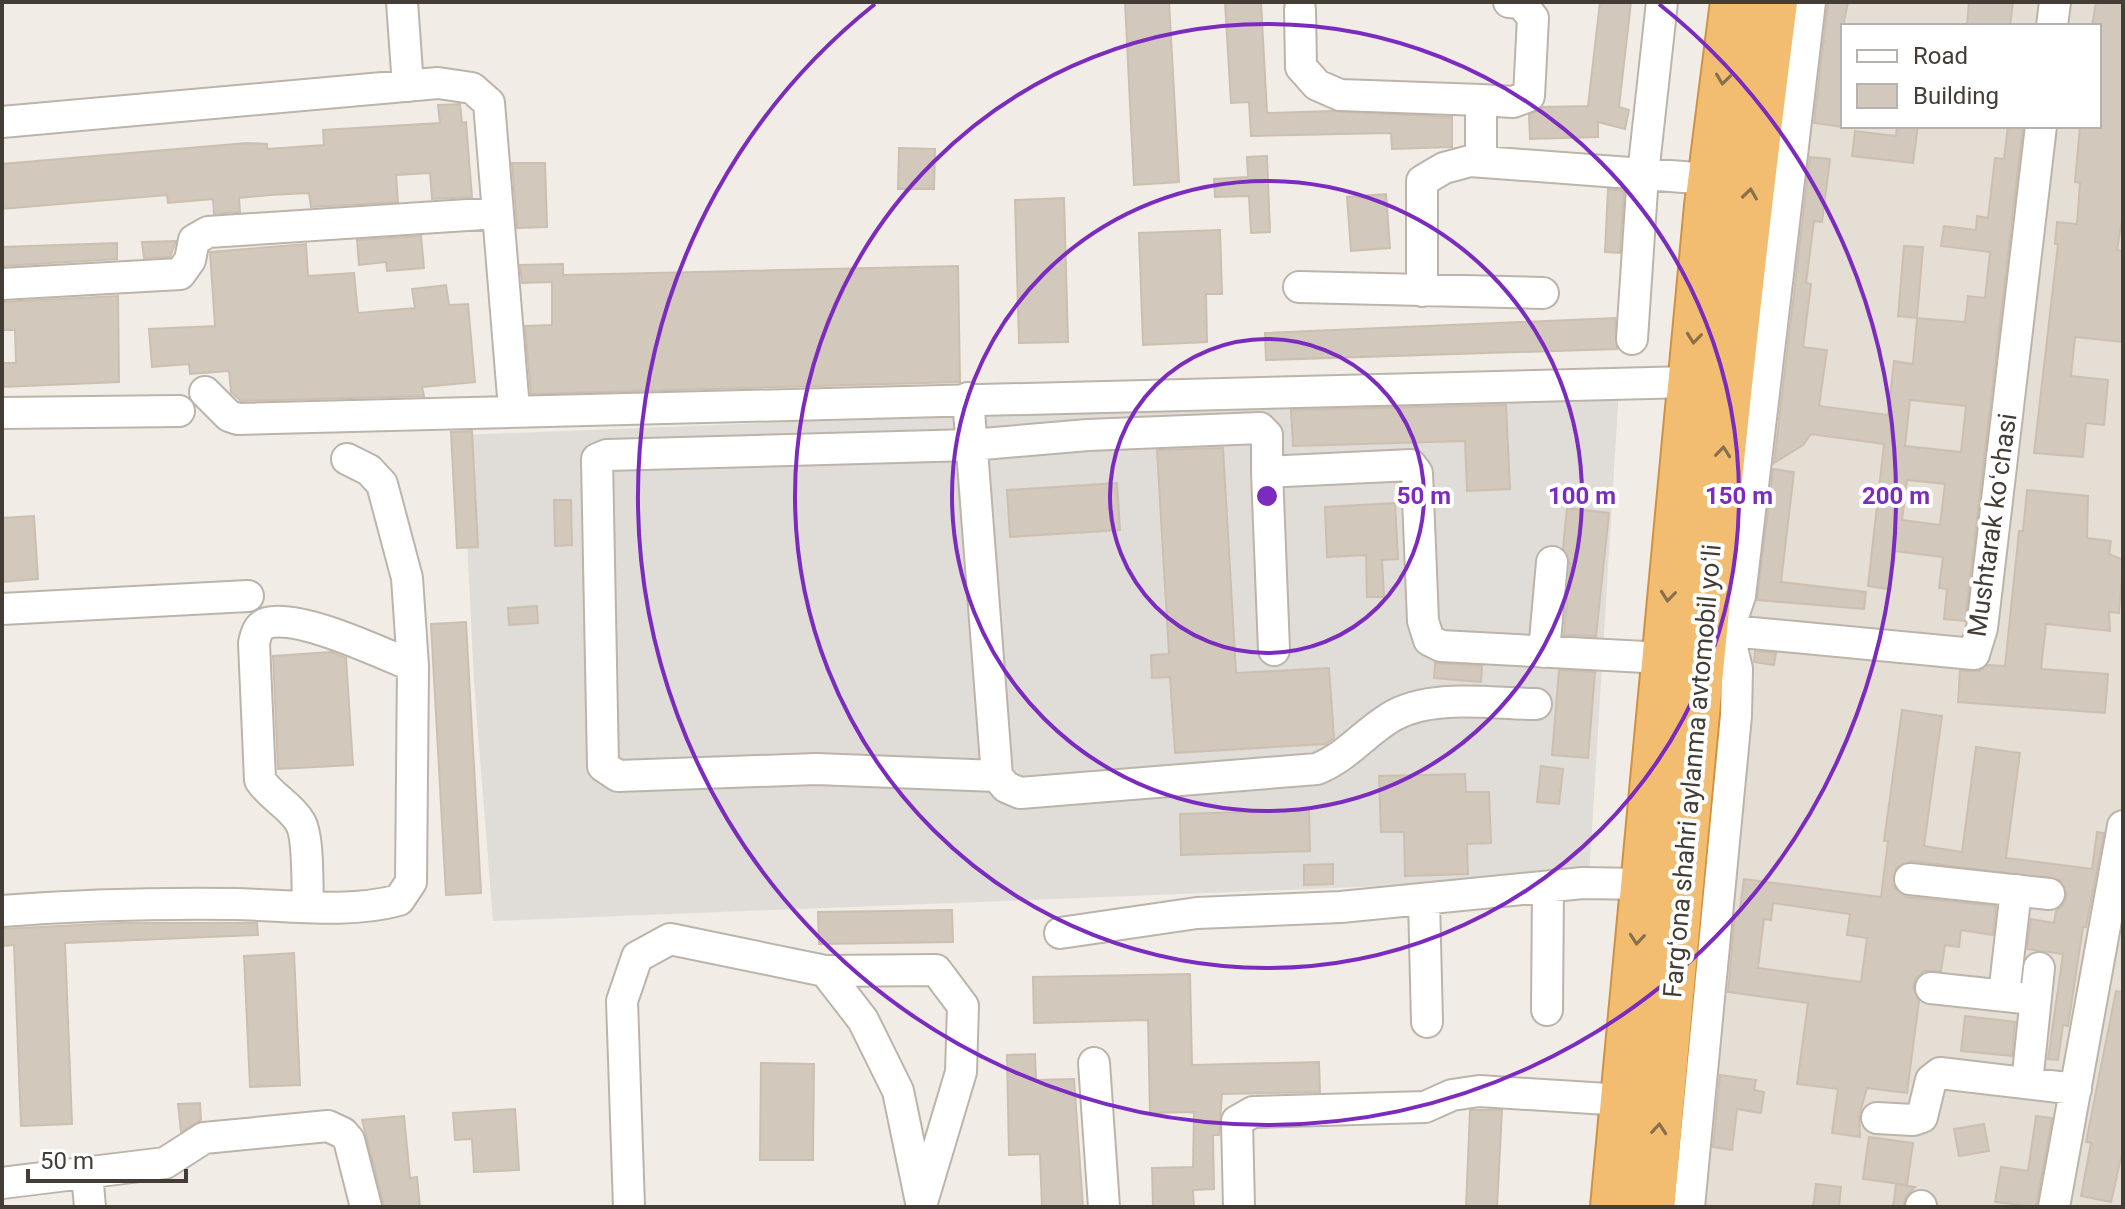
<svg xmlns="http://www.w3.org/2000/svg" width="2125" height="1209" font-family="Roboto,sans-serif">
  <rect width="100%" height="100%" fill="#f1ede6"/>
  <path fill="#e5ded4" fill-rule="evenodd" d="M 1805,2 L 2123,2 L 2123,1207 L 1682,1207 ZM 1843,26 L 2099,26 L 2099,126 L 1843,126 Z"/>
  <path fill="#e0dcd7" d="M 1619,389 L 1589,878 L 493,921 L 474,682 L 462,435 Z"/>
  <path fill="#d2c8bc" stroke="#ccbfb0" stroke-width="2" fill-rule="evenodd" d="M 1125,2 L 1169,2 L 1179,182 L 1134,185 Z
    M 1225,2 L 1261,2 L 1267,113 L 1332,111 L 1452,117 L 1452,147 L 1392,149 L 1391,133 L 1251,136 L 1249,102 L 1231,103 Z
    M 1600,2 L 1631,2 L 1619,107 L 1629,110 L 1625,129 L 1598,122 L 1598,137 L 1530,139 L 1529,115 L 1543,107 L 1588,106 Z
    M 1828,2 L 1848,2 L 1843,26 L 1843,127 L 1814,123 Z
    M 1969,2 L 2013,2 L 2010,26 L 1967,26 Z
    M 2096,2 L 2123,2 L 2123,213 L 2117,250 L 2123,251 L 2123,342 L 2075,337 L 2071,376 L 2108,380 L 2104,425 L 2086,423 L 2083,457 L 2034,453 L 2058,244 L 2055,244 L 2057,222 L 2077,224 L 2080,183 L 2075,182 L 2080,126 L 2099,126 L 2099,26 L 2092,26 Z
    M 460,104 L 462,123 L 466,122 L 472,197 L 432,199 L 430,173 L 396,175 L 398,202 L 311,207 L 309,193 L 270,195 L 239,198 L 240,212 L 214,214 L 213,199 L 168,203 L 167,195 L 2,209 L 2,164 L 247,143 L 267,144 L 267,149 L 324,145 L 323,130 L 440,123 L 438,105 Z
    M 1897,126 L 1918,126 L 1913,163 L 1852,156 L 1855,131 L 1896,136 Z
    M 2008,126 L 2023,126 L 1965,621 L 1944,619 L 1947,589 L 1939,588 L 1943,557 L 1894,551 L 1889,589 L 1868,586 L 1884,444 L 1811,434 L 1803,445 L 1774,463 L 1810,157 L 1830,159 L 1822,222 L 1814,221 L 1806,283 L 1811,284 L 1803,347 L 1827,350 L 1819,406 L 1888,415 L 1894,361 L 1913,364 L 1917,318 L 1965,322 L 1968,296 L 1985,298 L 1990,252 L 1941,246 L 1944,226 L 1976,230 L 1977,216 L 1988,218 L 1995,158 L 2004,159 ZM 1910,400 L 1966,406 L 1961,452 L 1905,446 ZM 1907,480 L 1945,484 L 1940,525 L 1902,520 Z
    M 899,148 L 935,149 L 934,189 L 898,189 Z
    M 1267,156 L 1270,232 L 1251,233 L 1249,196 L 1215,197 L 1214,179 L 1248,177 L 1247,157 Z
    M 512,163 L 545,163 L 547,227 L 517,228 Z
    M 1608,189 L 1624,191 L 1620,253 L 1605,252 Z
    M 1386,194 L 1390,248 L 1351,251 L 1347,197 Z
    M 1064,198 L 1068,342 L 1019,343 L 1015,200 Z
    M 1220,230 L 1222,294 L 1206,294 L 1207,342 L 1143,345 L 1139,233 Z
    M 421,236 L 424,268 L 387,271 L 386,262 L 359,265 L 357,240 Z
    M 176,241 L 170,257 L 144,258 L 142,242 Z
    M 117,243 L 117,259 L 2,266 L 2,247 Z
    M 306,244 L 308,276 L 354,273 L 358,313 L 415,308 L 412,289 L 446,285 L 449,305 L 468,304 L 475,382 L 422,387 L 424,396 L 241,401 L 231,392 L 229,371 L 190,374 L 189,364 L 152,367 L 149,329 L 215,326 L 210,252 Z
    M 1904,246 L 1923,247 L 1917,318 L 1898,316 Z
    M 563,264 L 563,275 L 958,266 L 960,382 L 531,394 L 525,326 L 552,325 L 552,282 L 522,283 L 520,265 Z
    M 118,296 L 119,382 L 2,387 L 2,363 L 16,363 L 15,330 L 2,330 L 2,302 Z
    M 1615,318 L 1617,349 L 1266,360 L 1265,333 Z
    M 1506,405 L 1510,489 L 1467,491 L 1465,441 L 1293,446 L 1291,410 Z
    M 472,431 L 478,547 L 457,548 L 451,432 Z
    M 1223,448 L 1236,673 L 1329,668 L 1334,738 L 1325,744 L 1175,753 L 1170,677 L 1152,678 L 1151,655 L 1169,654 L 1157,450 Z
    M 1773,469 L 1794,472 L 1781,582 L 1866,592 L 1864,609 L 1757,600 Z
    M 1117,483 L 1120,530 L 1010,537 L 1007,490 Z
    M 2027,490 L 2088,496 L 2087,538 L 2111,541 L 2109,554 L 2123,560 L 2119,613 L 2109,612 L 2110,631 L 2046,624 L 2041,669 L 2108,674 L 2105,713 L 1958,702 L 1960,671 L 1980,671 L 1988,665 L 2005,666 L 2019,531 L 2023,531 Z
    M 554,500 L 571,500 L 572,545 L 555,546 Z
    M 1395,503 L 1398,559 L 1382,560 L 1384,597 L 1367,597 L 1366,555 L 1327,557 L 1325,507 Z
    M 1567,508 L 1609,513 L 1596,636 L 1564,635 L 1570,564 L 1563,548 Z
    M 34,516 L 38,579 L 2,582 L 2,518 Z
    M 537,606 L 538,623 L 509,625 L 508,608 Z
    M 466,622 L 481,893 L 446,895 L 431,624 Z
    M 1755,651 L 1776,653 L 1774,665 L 1754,662 Z
    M 331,652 L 346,658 L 353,765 L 278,769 L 273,656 Z
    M 1435,663 L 1482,666 L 1481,682 L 1434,678 Z
    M 1559,670 L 1595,672 L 1588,758 L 1552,755 Z
    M 1902,710 L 1942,716 L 1924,846 L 1962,852 L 1976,747 L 2020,753 L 2006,858 L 2092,869 L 2097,832 L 2104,833 L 2086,927 L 2083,927 L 2068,1026 L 2063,1025 L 2058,1060 L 2048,1059 L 2063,954 L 2027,949 L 2031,919 L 2054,923 L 2056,911 L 2064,904 L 2067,895 L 2060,880 L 1912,861 L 1896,868 L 1893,886 L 1907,897 L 1996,906 L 1993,935 L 1961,930 L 1959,947 L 1945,945 L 1941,971 L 1924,971 L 1916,978 L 1913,987 L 1919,1001 L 1907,1093 L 1867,1088 L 1859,1116 L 1860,1137 L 1832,1133 L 1838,1089 L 1797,1084 L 1808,1003 L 1728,992 L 1735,915 L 1739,916 L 1744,879 L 1881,897 L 1888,841 L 1884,841 ZM 1773,903 L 1850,914 L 1847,935 L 1867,938 L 1861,982 L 1758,968 L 1764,919 L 1771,920 Z
    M 1541,766 L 1563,769 L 1559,804 L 1537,802 Z
    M 1465,774 L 1466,792 L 1489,792 L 1491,843 L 1467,844 L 1468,874 L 1405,876 L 1404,832 L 1381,832 L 1379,776 Z
    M 1309,810 L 1310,851 L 1181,855 L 1180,814 Z
    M 1333,864 L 1333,884 L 1304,885 L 1304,865 Z
    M 952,910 L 953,942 L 819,944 L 818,912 Z
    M 119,923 L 257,923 L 258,935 L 65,943 L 72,1124 L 21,1126 L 14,945 L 2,946 L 2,929 Z
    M 294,953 L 300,1085 L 250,1087 L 244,956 Z
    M 1190,974 L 1192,1065 L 1319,1062 L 1320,1092 L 1222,1094 L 1219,1135 L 1213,1135 L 1214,1189 L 1193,1190 L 1194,1207 L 1153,1207 L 1152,1168 L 1193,1167 L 1194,1112 L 1150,1113 L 1148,1020 L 1034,1023 L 1033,977 Z
    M 2116,991 L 2123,992 L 2123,1149 L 2111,1202 L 2081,1196 L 2091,1143 L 2086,1142 Z
    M 1965,1016 L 2015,1022 L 2012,1056 L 1961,1051 Z
    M 1035,1054 L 1036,1080 L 1074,1079 L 1083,1207 L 1042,1207 L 1040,1154 L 1009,1155 L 1007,1055 Z
    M 761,1063 L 814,1064 L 813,1160 L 760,1160 Z
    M 1720,1075 L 1756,1080 L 1754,1090 L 1764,1092 L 1761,1113 L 1737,1109 L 1732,1150 L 1713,1147 Z
    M 200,1103 L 201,1120 L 181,1132 L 178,1104 Z
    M 515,1109 L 519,1170 L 474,1172 L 472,1139 L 455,1140 L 453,1113 Z
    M 1470,1110 L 1502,1110 L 1497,1207 L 1466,1207 Z
    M 404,1116 L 410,1178 L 417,1177 L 420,1207 L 384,1207 L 362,1120 Z
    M 2036,1116 L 2052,1118 L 2036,1207 L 1995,1202 L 2001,1167 L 2028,1171 Z
    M 1984,1124 L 1989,1151 L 1959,1156 L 1954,1129 Z
    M 1869,1137 L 1913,1143 L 1907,1185 L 1863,1179 Z
    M 1816,1184 L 1841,1187 L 1839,1207 L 1813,1207 Z
    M 1896,1184 L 1915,1187 L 1906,1196 L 1903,1207 L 1893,1207 Z"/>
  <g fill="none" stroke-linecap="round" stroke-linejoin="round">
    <defs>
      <path id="minor" d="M 402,2 L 408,86
        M 1300,9 L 1301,67 L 1317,85 L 1340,95 L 1481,100 L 1481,162
        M 2052,26 L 2055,2
        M 1481,100 L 1513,102 L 1529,96 L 1533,18 L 1521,3 L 1509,2
        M 2,122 L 438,83 L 472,88 L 489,103 L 514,409
        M 2,284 L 180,274 L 190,260 L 194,240 L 208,232 L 498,213
        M 1299,287 L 1543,293
        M 1422,291 L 1422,181 L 1444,168 L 1470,161 L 1710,179
        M 1632,339 L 1643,174 L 1662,2
        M 205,392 L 229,416 L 238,419 L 1689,382
        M 968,398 L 997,776 L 1006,787 L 1020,793 L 1317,769 C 1348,756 1363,734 1391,717 C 1431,693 1491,704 1536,704
        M 2,413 L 179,411
        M 1267,472 L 1274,650
        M 2,609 L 248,596
        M 1710,629 L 1974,654 L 1982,628 L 2041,126
        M 1544,652 L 1552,562
        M 997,776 L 816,769 L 618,776 L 603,766 L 597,459 L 607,455 L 971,445 L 1088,435 L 1260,428 L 1267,435 L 1267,472 L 1411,465 L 1417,473 L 1423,621 L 1429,640 L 1441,646 L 1663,658
        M 1910,879 L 2049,894
        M 1424,900 L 1427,1022
        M 308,906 C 307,887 309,836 300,822 C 290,805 271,797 260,780 L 254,643 C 256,634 258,626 267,623 C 300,614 381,653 413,666
        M 2,911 C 80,905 156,903 235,904 C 287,905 349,914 399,900 L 411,882 L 413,666 L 407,578 L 382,484 L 369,470 L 347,459
        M 1060,933 L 1197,913 L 1341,907 L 1583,883 L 1642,884
        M 825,971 L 936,970 L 963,1006 L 961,1072 L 923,1199
        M 1931,988 L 2024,998
        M 2004,995 L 2016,890
        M 1547,1010 L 1548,887
        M 1094,1063 L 1104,1207
        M 2027,1083 L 2039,968
        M 1877,1118 L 1913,1120 L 1922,1117 L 1931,1080 L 1940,1073 L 2076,1089
        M 87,1173 L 90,1207
        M 2,1183 L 165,1163 L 204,1138 L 328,1126 L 343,1133 L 349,1140 L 366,1207
        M 629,1207 L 622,1001 L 637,957 L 670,939 L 825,971 L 863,1020 L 898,1091 L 922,1207
        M 1239,1207 L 1237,1121 L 1253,1112 L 1425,1107 L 1452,1095 L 1479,1091 L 1623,1100
        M 1689,1207 L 1736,716 L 1737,669 L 1728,631 L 1740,596 L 1810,2
        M 1921,1207 L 1921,1206
        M 2054,1207 L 2123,826"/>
      <path id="highway" d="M 1613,1207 L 1707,206 L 1733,2
        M 1652,1207 C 1688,805 1723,402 1775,2"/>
    </defs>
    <use href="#minor" stroke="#bcb4a9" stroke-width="34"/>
    <use href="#highway" stroke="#d09141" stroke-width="48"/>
    <use href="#minor" stroke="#fff" stroke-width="30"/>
    <use href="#highway" stroke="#f2bd70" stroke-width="44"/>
  </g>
  <defs><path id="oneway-chevron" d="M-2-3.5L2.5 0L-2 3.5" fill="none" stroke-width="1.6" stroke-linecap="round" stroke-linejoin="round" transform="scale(2)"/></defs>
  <g stroke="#89704d">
    <use href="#oneway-chevron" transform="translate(1723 79) rotate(97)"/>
    <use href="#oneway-chevron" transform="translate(1750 194) rotate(-82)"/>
    <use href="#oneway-chevron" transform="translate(1694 338) rotate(96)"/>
    <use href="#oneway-chevron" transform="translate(1723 452) rotate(-84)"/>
    <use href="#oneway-chevron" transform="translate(1668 596) rotate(96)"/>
    <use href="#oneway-chevron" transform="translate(1637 939) rotate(95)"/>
    <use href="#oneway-chevron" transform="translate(1659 1129) rotate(-85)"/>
  </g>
  <g fill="none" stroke="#7b2cbf" stroke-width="4">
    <circle cx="1267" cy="496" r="157"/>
    <circle cx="1267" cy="496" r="315"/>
    <circle cx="1267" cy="496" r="472"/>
    <path d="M1659 4A629 629 0 1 1 875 4"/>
  </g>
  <g text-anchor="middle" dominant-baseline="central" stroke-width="8" stroke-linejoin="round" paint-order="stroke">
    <g font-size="26" fill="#433d36" stroke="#fff">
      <text transform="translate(1992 525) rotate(-82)">Mushtarak koʻchasi</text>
      <text transform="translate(1692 771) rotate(-85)">Fargʻona shahri aylanma avtomobil yoʻli</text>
    </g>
  </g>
  <circle cx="1267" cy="496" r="12" fill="#7b2cbf" stroke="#fff" stroke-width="4"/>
  <g font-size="24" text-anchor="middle" font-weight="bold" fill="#7b2cbf" stroke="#fff" stroke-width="8" stroke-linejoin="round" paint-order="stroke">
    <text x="1424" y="504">50 m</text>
    <text x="1582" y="504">100 m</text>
    <text x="1739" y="504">150 m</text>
    <text x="1896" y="504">200 m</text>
  </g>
  <rect width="2125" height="1209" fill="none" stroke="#433d36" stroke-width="8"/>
  <rect x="1841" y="24" width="260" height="104" fill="#ffffff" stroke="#b4b1af" stroke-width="2"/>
  <rect x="1857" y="50" width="40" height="12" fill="#ffffff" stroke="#b4b1af" stroke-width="2"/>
  <text x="1913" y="64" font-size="24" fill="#433d36">Road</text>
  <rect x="1857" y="84" width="40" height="24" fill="#d2c8bc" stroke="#b4b1af" stroke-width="2"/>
  <text x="1913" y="104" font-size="24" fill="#433d36">Building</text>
  <path d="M28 1169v12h158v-12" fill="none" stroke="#433d36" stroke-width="4"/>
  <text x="40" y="1169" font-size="24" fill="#433d36" stroke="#ffffff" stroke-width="6" paint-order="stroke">50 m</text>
</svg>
